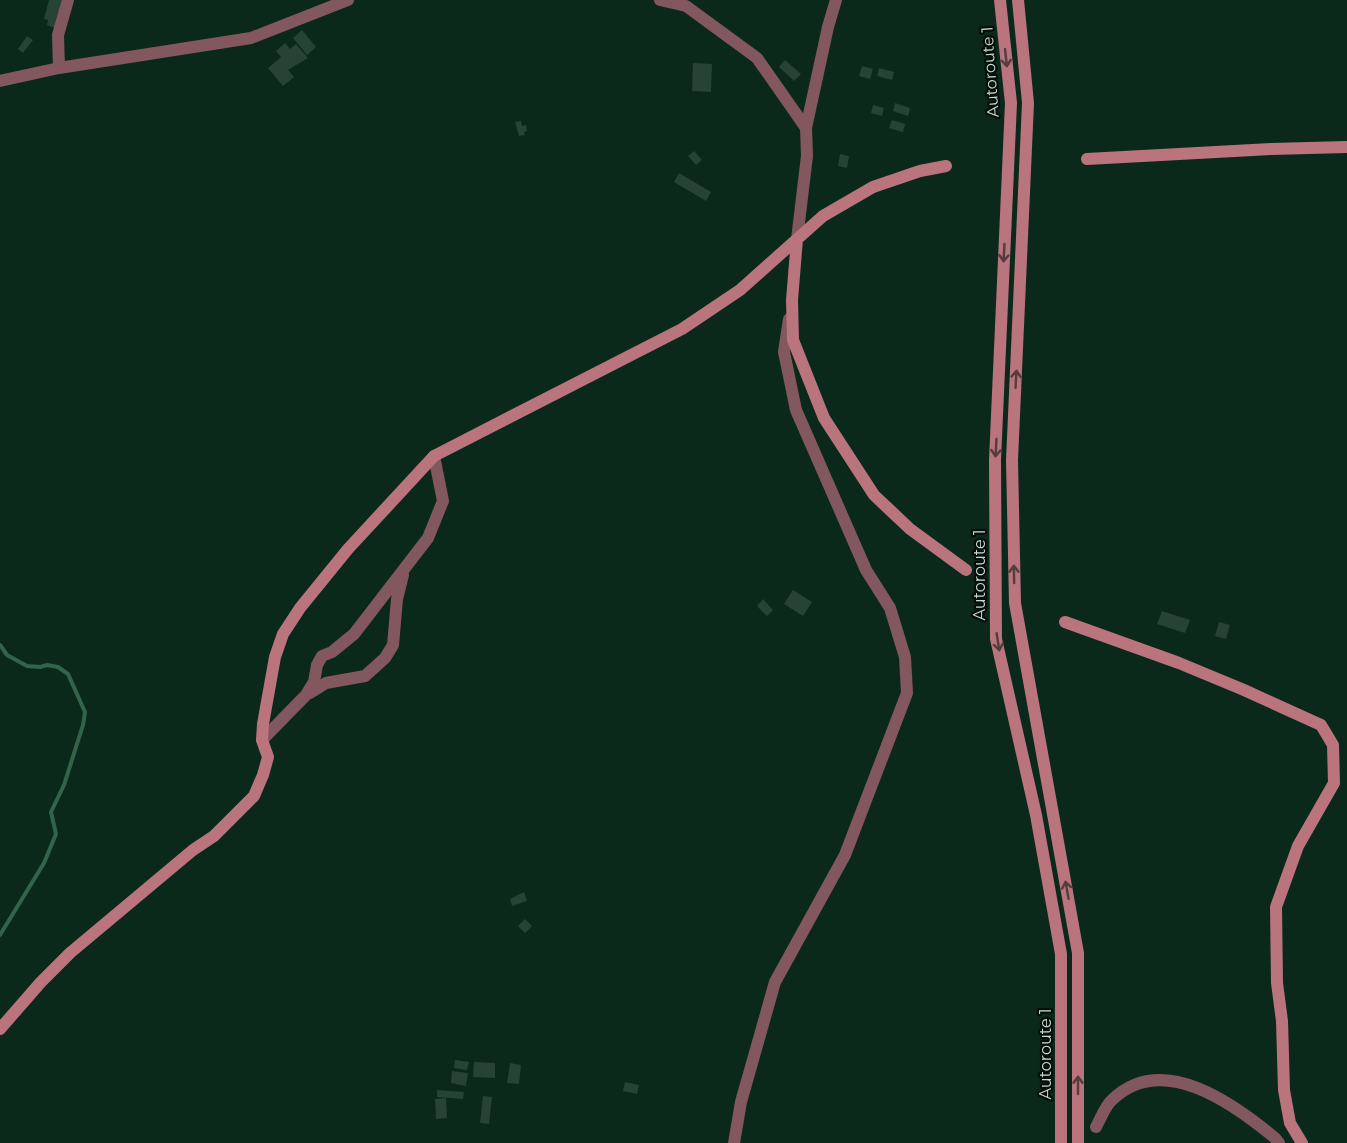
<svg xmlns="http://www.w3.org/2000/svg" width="1347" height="1143" font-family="Montserrat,sans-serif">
  <rect width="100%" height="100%" fill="#0b291b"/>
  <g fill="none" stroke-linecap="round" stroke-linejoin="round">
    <path stroke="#32644a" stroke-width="4" d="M 0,645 L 7,655 L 27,666 L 40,667 L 47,665 L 58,667 L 68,674 L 85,712 L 83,725 L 64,785 L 51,812 L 56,834 L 44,863 L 0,935"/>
  </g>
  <path fill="#264334" d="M 49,0 L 62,0 L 55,28 L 47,25 L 48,20 L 44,19 Z
    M 302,30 L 316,47 L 307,55 L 293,38 Z
    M 27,36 L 33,40 L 23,53 L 18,49 Z
    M 285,43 L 290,49 L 296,44 L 308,58 L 288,70 L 294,77 L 283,86 L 268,68 L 281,57 L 276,51 Z
    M 785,60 L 801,74 L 794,81 L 779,67 Z
    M 693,63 L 712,64 L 711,92 L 692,91 Z
    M 862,66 L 873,69 L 870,79 L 859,76 Z
    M 879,68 L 894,72 L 892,80 L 877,76 Z
    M 895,103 L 910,108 L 908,116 L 893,111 Z
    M 873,105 L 884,108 L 882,116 L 871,113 Z
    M 892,120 L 905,124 L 903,132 L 889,128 Z
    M 521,121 L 522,126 L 526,125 L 527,131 L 524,132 L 525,135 L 519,136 L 515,122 Z
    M 694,151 L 702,160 L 696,165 L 688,156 Z
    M 840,154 L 849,156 L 847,168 L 838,166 Z
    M 679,173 L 711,192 L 706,201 L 674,182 Z
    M 793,590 L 812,602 L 803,616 L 784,604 Z
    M 763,599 L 773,610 L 767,616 L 757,606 Z
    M 1162,611 L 1190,620 L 1185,633 L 1157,624 Z
    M 1219,622 L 1230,625 L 1226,639 L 1215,636 Z
    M 524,892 L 527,901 L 512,906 L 510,899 Z
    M 525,919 L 532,926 L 525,933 L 518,926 Z
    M 455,1060 L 469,1062 L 467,1070 L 454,1068 Z
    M 474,1062 L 495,1063 L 495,1078 L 473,1077 Z
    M 510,1063 L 521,1065 L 519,1084 L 507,1083 Z
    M 452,1071 L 468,1073 L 466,1086 L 451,1083 Z
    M 625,1082 L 639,1085 L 637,1094 L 623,1091 Z
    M 437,1090 L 464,1092 L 463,1099 L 437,1097 Z
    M 483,1096 L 492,1097 L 489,1124 L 480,1123 Z
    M 446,1098 L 447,1118 L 436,1119 L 435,1099 Z"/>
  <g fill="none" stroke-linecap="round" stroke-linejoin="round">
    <path stroke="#82575d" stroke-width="12" d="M 660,0 L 686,6 L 757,58 L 806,128 L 807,156 L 797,239
      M 59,68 L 58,35 L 68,0
      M 0,81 L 59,68 L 251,38 L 348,0
      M 806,128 L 828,27 L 836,0
      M 310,693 L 326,683 L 365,676 L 385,658 L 393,645 L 397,599 L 403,575
      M 262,740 L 306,695 L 314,682 L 317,665 L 322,656 L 332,652 L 354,634 L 428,538 L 443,501 L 434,456
      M 1096,1127 C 1101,1118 1105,1106 1112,1100 C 1162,1051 1234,1104 1275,1138 L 1279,1143
      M 734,1143 L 741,1102 L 775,982 L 845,855 L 907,693 L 905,657 L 890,608 L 866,570 L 796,410 L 784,352 L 789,319"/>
    <path stroke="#b9747e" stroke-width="12" d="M 1000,0 L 1011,103 L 995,460 L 996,639 L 1036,815 L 1061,954 L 1061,1143
      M 1018,0 L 1028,103 L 1012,460 L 1015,603 L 1078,953 L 1078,1143
      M 1087,159 L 1271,149 L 1347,147
      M 797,239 L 792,300 L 793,340 L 824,418 L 874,495 L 910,529 L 966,570
      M 1065,622 L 1179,663 L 1244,690 L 1321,725 L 1333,745 L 1334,783 L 1298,846 L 1276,907 L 1277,983 L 1282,1021 L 1284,1090 L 1290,1123 L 1302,1143
      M 0,1029 L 41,982 L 70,953 L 193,850 L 214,836 L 254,796 L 263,775 L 268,757 L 262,740 L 263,724 L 275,657 L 283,634 L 300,608 L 348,549 L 434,456 L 682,329 L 740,290 L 823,216 L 873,187 L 920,171 L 946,166"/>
  </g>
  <defs><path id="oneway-shaft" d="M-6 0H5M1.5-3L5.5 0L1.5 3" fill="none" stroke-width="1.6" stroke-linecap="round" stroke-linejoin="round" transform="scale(1.5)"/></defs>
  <g stroke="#553c3e">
    <use href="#oneway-shaft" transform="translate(1006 58) rotate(84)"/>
    <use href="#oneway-shaft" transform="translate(1004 253) rotate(93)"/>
    <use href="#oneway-shaft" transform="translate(1016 379) rotate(-87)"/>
    <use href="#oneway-shaft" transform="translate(996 448) rotate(93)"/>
    <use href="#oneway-shaft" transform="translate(1014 574) rotate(-91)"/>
    <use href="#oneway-shaft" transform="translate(998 642) rotate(81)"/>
    <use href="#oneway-shaft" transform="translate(1067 890) rotate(-100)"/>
    <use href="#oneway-shaft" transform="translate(1078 1085) rotate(-90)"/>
  </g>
  <g text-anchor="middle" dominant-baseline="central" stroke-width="4.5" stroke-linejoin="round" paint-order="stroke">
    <g font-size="16" fill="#c9dad0" stroke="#040f09">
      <text transform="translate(990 72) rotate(-94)">Autoroute 1</text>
      <text transform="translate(979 575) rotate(-90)">Autoroute 1</text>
      <text transform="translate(1045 1054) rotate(-90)">Autoroute 1</text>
    </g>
  </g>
</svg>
